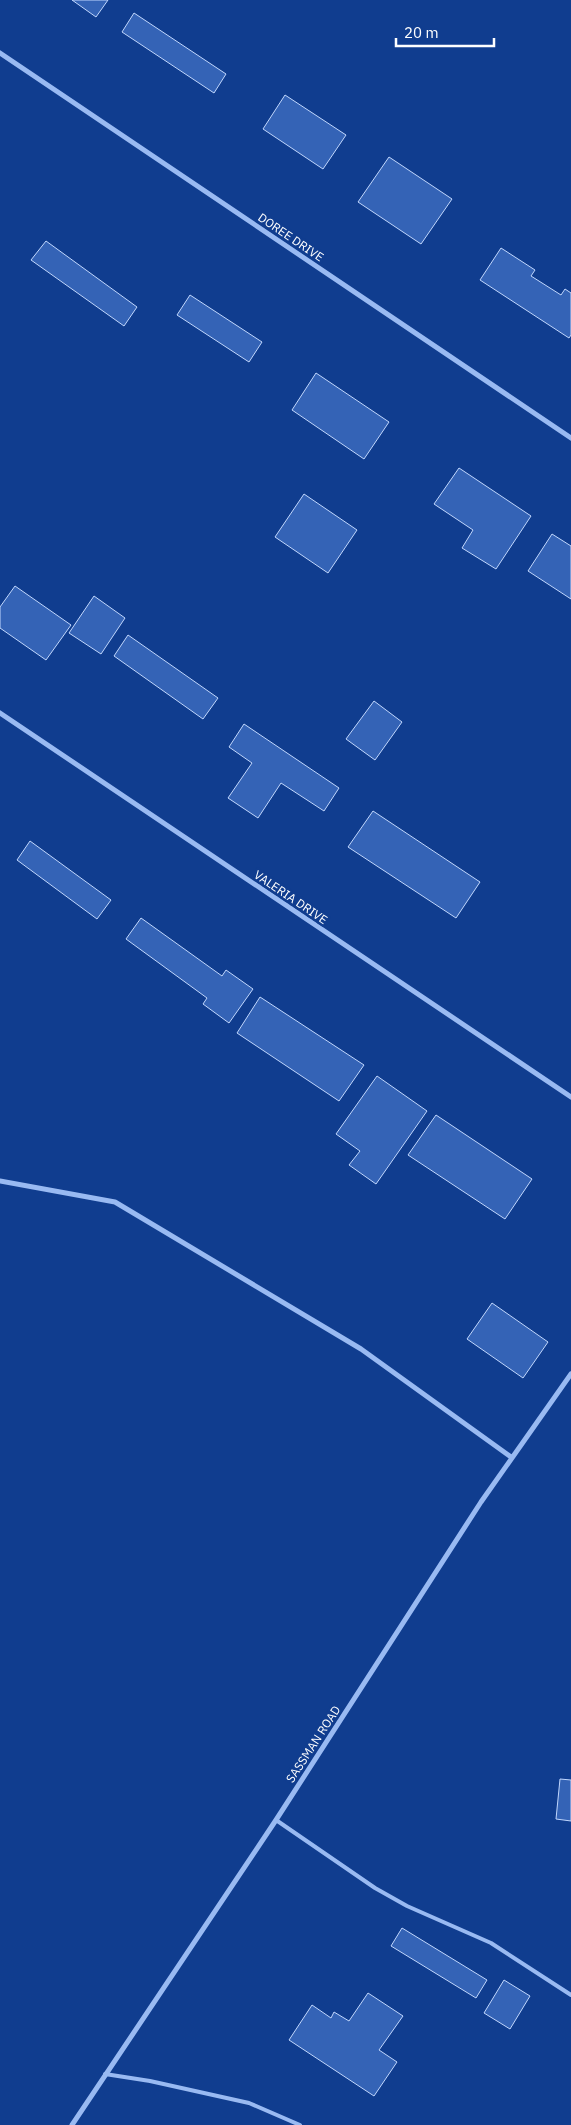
<svg xmlns="http://www.w3.org/2000/svg" width="571" height="2125" font-family="'IBM Plex Sans',sans-serif">
  <rect width="100%" height="100%" fill="#103d8f"/>
  <path fill="#3463b6" stroke="#c1d7fd" d="M 72,0 L 108,0 L 96,17 Z
    M 134,13 L 226,74 L 214,93 L 122,32 Z
    M 285,95 L 346,135 L 323,169 L 263,129 Z
    M 389,157 L 452,199 L 421,244 L 358,202 Z
    M 46,241 L 137,307 L 124,326 L 31,260 Z
    M 501,248 L 535,270 L 531,276 L 561,295 L 565,289 L 571,293 L 571,335 L 569,338 L 480,280 Z
    M 190,295 L 262,342 L 249,362 L 177,315 Z
    M 316,373 L 389,422 L 364,459 L 292,410 Z
    M 459,468 L 531,516 L 496,569 L 462,548 L 473,530 L 434,504 Z
    M 304,494 L 357,530 L 328,573 L 275,537 Z
    M 552,534 L 571,546 L 571,599 L 528,571 Z
    M 15,586 L 71,625 L 46,660 L 0,628 L 0,607 Z
    M 94,596 L 125,618 L 101,654 L 69,633 Z
    M 128,635 L 218,698 L 203,719 L 114,656 Z
    M 374,701 L 402,722 L 375,760 L 346,739 Z
    M 244,724 L 339,788 L 324,811 L 281,783 L 258,818 L 228,798 L 252,763 L 229,747 Z
    M 373,811 L 480,882 L 456,918 L 348,847 Z
    M 30,841 L 111,900 L 97,919 L 17,860 Z
    M 141,918 L 222,976 L 226,970 L 253,989 L 229,1023 L 203,1004 L 207,998 L 126,939 Z
    M 260,997 L 364,1065 L 339,1101 L 237,1033 Z
    M 377,1076 L 427,1111 L 376,1184 L 349,1165 L 360,1151 L 336,1134 Z
    M 436,1115 L 532,1179 L 505,1219 L 408,1155 Z
    M 492,1303 L 548,1342 L 523,1378 L 467,1339 Z
    M 560,1779 L 571,1780 L 571,1821 L 556,1819 Z
    M 402,1928 L 487,1980 L 476,1998 L 391,1946 Z
    M 504,1980 L 530,1996 L 510,2029 L 484,2013 Z
    M 368,1993 L 403,2016 L 379,2050 L 397,2062 L 374,2096 L 289,2040 L 312,2005 L 331,2018 L 334,2012 L 349,2021 Z"/>
  <g fill="none" stroke-linecap="round" stroke-linejoin="round">
    <path stroke="#99baf2" stroke-width="4" d="M 276,1820 L 375,1888 L 407,1906 L 491,1943 L 571,1995
      M 105,2074 L 150,2081 L 249,2103 L 300,2125"/>
    <path stroke="#99baf2" stroke-width="5" d="M 0,53 L 571,438
      M 0,713 L 571,1097
      M 0,1181 L 115,1202 L 361,1349 L 511,1457
      M 72,2125 L 276,1820 L 481,1502 L 571,1374"/>
  </g>
  <g text-anchor="middle" dominant-baseline="central" stroke-width="5" stroke-linejoin="round" paint-order="stroke">
    <g font-size="12" fill="#fff" stroke="#103d8f">
      <text transform="translate(291 237) rotate(34)">DOREE DRIVE</text>
      <text transform="translate(291 897) rotate(34)">VALERIA DRIVE</text>
      <text transform="translate(313 1744) rotate(-57)">SASSMAN ROAD</text>
    </g>
  </g>
  <path d="M396 38v8h98v-8" fill="none" stroke="#ffffff" stroke-width="2.5"/>
  <text x="404" y="38" font-size="15" fill="#ffffff" stroke="#103d8f" stroke-width="4" paint-order="stroke">20 m</text>
</svg>
